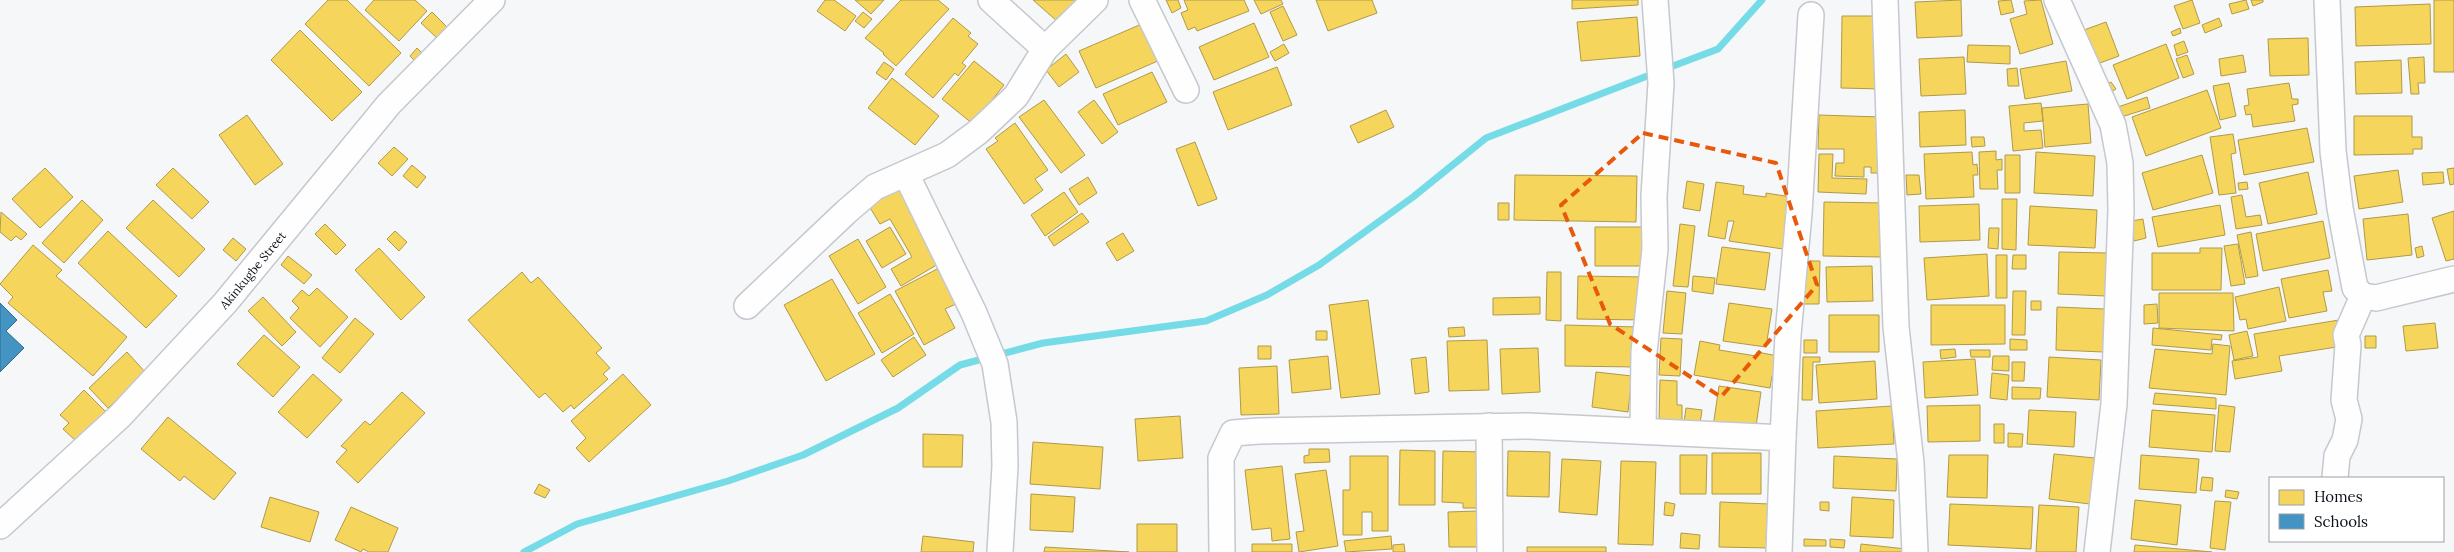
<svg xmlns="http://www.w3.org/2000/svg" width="2454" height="552" font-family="Lora,serif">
  <rect width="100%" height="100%" fill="#f5f7f9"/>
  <path fill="#f6d55c" stroke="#b09a48" d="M 328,0 L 347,0 L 401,53 L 369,86 L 305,24 Z
    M 374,0 L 415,0 L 427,11 L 399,41 L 365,10 Z
    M 825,0 L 834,0 L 856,16 L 845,31 L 817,11 Z
    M 855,0 L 884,0 L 871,14 Z
    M 901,0 L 938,0 L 949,9 L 896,66 L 883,54 L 884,53 L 865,38 Z
    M 1033,0 L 1078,0 L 1058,22 Z
    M 1166,0 L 1178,0 L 1181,8 L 1172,13 Z
    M 1184,0 L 1244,0 L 1249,11 L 1197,31 L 1195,27 L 1188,30 L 1181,13 L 1188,10 Z
    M 1254,0 L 1281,0 L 1283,4 L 1261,14 Z
    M 1316,0 L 1372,0 L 1377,13 L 1328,31 Z
    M 1572,0 L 1638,0 L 1638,5 L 1572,9 Z
    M 1961,0 L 1962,36 L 1917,38 L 1915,2 Z
    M 2011,0 L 2014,12 L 2001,15 L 1998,1 Z
    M 2041,0 L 2053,44 L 2020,54 L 2010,19 L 2027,14 L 2024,1 Z
    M 2192,0 L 2200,23 L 2183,29 L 2174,6 Z
    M 2246,0 L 2249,9 L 2232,14 L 2229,4 Z
    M 2251,0 L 2263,0 L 2263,2 L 2253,6 Z
    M 2434,0 L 2454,0 L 2454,72 L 2434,72 Z
    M 2430,4 L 2431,44 L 2356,46 L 2355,7 Z
    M 1283,6 L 1297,35 L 1283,41 L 1270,12 Z
    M 432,12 L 447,27 L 437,38 L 421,23 Z
    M 863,12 L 872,19 L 864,28 L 855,21 Z
    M 1842,16 L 1883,16 L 1882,89 L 1841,88 Z
    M 1637,17 L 1640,56 L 1581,61 L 1577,22 Z
    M 953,18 L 971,33 L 968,36 L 978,44 L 962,63 L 966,66 L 958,76 L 955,73 L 933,98 L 905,74 Z
    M 2219,18 L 2222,26 L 2205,33 L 2202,25 Z
    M 2106,22 L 2119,56 L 2097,64 L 2084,30 Z
    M 1144,23 L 1160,60 L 1096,88 L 1079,51 Z
    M 1254,23 L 1269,57 L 1214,80 L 1199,47 Z
    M 2180,28 L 2181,33 L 2173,36 L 2171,32 Z
    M 300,30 L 362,92 L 332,121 L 271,60 Z
    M 2308,38 L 2309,75 L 2270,76 L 2268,39 Z
    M 2184,41 L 2188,52 L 2177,56 L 2174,45 Z
    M 1284,44 L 1289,53 L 1275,61 L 1270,52 Z
    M 2166,44 L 2179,78 L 2127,99 L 2113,65 Z
    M 1968,45 L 2010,46 L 2010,64 L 1967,62 Z
    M 417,48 L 426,57 L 419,65 L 410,56 Z
    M 1066,54 L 1079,72 L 1059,87 L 1046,70 Z
    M 2187,55 L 2194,74 L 2183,78 L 2176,59 Z
    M 2243,55 L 2246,72 L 2221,76 L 2219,59 Z
    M 1964,57 L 1966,94 L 1921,96 L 1919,59 Z
    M 2424,57 L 2425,83 L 2418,83 L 2419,94 L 2411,94 L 2408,58 Z
    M 2401,60 L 2402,93 L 2356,94 L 2355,62 Z
    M 974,61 L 1004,85 L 973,124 L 942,99 Z
    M 2066,61 L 2072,91 L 2025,99 L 2020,69 Z
    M 884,62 L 894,69 L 886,80 L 876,73 Z
    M 1277,67 L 1292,105 L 1228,130 L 1213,92 Z
    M 2017,68 L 2019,86 L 2008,86 L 2007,69 Z
    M 1152,72 L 1167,102 L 1118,125 L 1103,94 Z
    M 892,78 L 939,116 L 915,145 L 868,108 Z
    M 2111,82 L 2116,89 L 2107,94 L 2103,86 Z
    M 2229,83 L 2236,116 L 2220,120 L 2213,86 Z
    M 2289,83 L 2292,99 L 2298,99 L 2298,104 L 2292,105 L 2295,121 L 2253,127 L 2251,114 L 2246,115 L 2244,106 L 2249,105 L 2247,89 Z
    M 2207,90 L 2221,128 L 2146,156 L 2132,117 Z
    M 2147,97 L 2150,108 L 2121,117 L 2118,107 Z
    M 1044,100 L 1085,155 L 1061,173 L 1019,117 Z
    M 1094,100 L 1118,132 L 1102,144 L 1078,112 Z
    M 2041,103 L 2043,121 L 2024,123 L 2024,131 L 2041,130 L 2043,148 L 2013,151 L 2009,106 Z
    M 2088,104 L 2091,143 L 2045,147 L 2042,108 Z
    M 1386,110 L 1394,127 L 1358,143 L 1350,126 Z
    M 1965,110 L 1966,145 L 1920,147 L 1919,112 Z
    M 247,115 L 283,164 L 255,185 L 219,135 Z
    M 1819,115 L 1880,117 L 1878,173 L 1871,173 L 1871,167 L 1864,167 L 1864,177 L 1835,176 L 1836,163 L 1844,163 L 1844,149 L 1818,149 Z
    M 2354,116 L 2412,116 L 2412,137 L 2422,137 L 2422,149 L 2413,149 L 2413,154 L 2354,155 Z
    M 1015,123 L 1048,170 L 1035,179 L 1043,190 L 1024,204 L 986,149 L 998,141 L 995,138 Z
    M 2307,128 L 2314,162 L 2244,175 L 2238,140 Z
    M 2233,134 L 2236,153 L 2231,154 L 2236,193 L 2219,195 L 2210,137 Z
    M 1971,137 L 1984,137 L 1985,146 L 1972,147 Z
    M 1195,142 L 1217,199 L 1198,206 L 1176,149 Z
    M 394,147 L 408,159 L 392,176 L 378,163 Z
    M 1996,151 L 1996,160 L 2002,159 L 2002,170 L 1997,170 L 1998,189 L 1980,189 L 1979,152 Z
    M 1972,152 L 1973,165 L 1977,164 L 1978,175 L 1973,175 L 1974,197 L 1926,199 L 1924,154 Z
    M 2036,152 L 2095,156 L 2093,196 L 2034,193 Z
    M 1819,154 L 1833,154 L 1832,178 L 1867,179 L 1866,194 L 1818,192 Z
    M 2005,155 L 2020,155 L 2020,193 L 2005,193 Z
    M 2202,155 L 2213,193 L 2153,210 L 2142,173 Z
    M 412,165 L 426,177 L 417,188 L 403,176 Z
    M 45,168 L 73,197 L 40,228 L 12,199 Z
    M 173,168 L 209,202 L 192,219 L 156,185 Z
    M 2454,168 L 2454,184 L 2450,185 L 2447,169 Z
    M 2398,170 L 2403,202 L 2359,209 L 2354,176 Z
    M 2308,172 L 2317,214 L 2268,224 L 2259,183 Z
    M 2443,172 L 2444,183 L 2423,185 L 2422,173 Z
    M 1515,175 L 1637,176 L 1636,222 L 1514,220 Z
    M 1906,175 L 1919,175 L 1921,194 L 1907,195 Z
    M 1088,177 L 1097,193 L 1079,205 L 1069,189 Z
    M 1687,181 L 1704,184 L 1700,211 L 1683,208 Z
    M 1716,182 L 1744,186 L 1743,194 L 1766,197 L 1766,193 L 1791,197 L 1783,249 L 1729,241 L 1734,221 L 1728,221 L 1725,239 L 1708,236 Z
    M 2247,182 L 2248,189 L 2239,190 L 2238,183 Z
    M 901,187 L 913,208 L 909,210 L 940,263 L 901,286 L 891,269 L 912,257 L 890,219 L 880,224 L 869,206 Z
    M 1064,192 L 1078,212 L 1045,236 L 1031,215 Z
    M 2242,195 L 2246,217 L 2260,215 L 2262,225 L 2236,229 L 2231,197 Z
    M 2002,199 L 2017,199 L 2016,250 L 2002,249 Z
    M 82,200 L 103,220 L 64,263 L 42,243 Z
    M 153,200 L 205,249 L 179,277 L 126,228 Z
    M 1824,202 L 1884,203 L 1883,257 L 1823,256 Z
    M 1498,203 L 1509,203 L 1509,220 L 1498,220 Z
    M 1979,204 L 1980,240 L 1920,242 L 1919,206 Z
    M 2220,205 L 2225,235 L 2158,247 L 2152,217 Z
    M 2030,206 L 2097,210 L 2095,248 L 2028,245 Z
    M 2454,211 L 2454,259 L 2446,261 L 2432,218 Z
    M 1,212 L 27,234 L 21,240 L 16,236 L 11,241 L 0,232 Z
    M 1082,213 L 1089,222 L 1054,246 L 1048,237 Z
    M 2408,214 L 2412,255 L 2367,260 L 2363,219 Z
    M 2143,219 L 2146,238 L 2134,241 L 2131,221 Z
    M 2323,221 L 2330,258 L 2263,271 L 2256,234 Z
    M 325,224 L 346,245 L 336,255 L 315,234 Z
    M 1680,224 L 1695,226 L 1688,287 L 1673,286 Z
    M 890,227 L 906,254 L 882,268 L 866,241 Z
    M 1595,227 L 1643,227 L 1642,266 L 1595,266 Z
    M 1989,228 L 1999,228 L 1998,249 L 1988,248 Z
    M 108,231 L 177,296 L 146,328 L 78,263 Z
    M 395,231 L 407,242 L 399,251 L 387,239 Z
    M 2251,232 L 2258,276 L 2246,278 L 2237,235 Z
    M 1123,233 L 1134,251 L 1117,261 L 1106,243 Z
    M 233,238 L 246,249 L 236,261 L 223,250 Z
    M 858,239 L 886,287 L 858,304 L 829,256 Z
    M 2238,244 L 2245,284 L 2231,286 L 2224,246 Z
    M 33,245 L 62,270 L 56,276 L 127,337 L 93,376 L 8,303 L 13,297 L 0,284 Z
    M 2422,246 L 2424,256 L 2417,258 L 2415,248 Z
    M 1722,247 L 1770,253 L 1765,290 L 1716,284 Z
    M 379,248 L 425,297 L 401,320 L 355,270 Z
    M 2200,248 L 2222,248 L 2221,290 L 2152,290 L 2152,253 L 2200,253 Z
    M 2059,252 L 2107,253 L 2106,296 L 2058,294 Z
    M 1987,254 L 1989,296 L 1927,300 L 1924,258 Z
    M 1996,255 L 2007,255 L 2007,298 L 1996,298 Z
    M 2013,255 L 2026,255 L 2026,269 L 2012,269 Z
    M 288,256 L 312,275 L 304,284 L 281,265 Z
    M 1805,261 L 1820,261 L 1819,304 L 1804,304 Z
    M 1872,266 L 1873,301 L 1827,302 L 1826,267 Z
    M 939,268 L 958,303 L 945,309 L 955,328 L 924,345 L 895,291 Z
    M 2328,270 L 2332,291 L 2323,292 L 2327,311 L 2289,318 L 2281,279 Z
    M 522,272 L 531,283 L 538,277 L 602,348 L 596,353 L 610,368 L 603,374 L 608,379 L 574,409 L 571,405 L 563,412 L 545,393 L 539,398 L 468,320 Z
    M 1547,272 L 1561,272 L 1561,321 L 1546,320 Z
    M 1578,276 L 1645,277 L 1644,320 L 1577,319 Z
    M 1693,276 L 1715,278 L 1713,294 L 1692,291 Z
    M 832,279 L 875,354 L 826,381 L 784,305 Z
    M 2279,287 L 2286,321 L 2248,329 L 2246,319 L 2240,320 L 2235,297 Z
    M 317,288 L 348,317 L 320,347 L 290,318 L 299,308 L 292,301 L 302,290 L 309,296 Z
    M 1667,291 L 1686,293 L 1682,334 L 1663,333 Z
    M 2013,291 L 2026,291 L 2025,335 L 2012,335 Z
    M 2159,293 L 2233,293 L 2234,331 L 2159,328 Z
    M 890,294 L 914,334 L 882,353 L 858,313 Z
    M 263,297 L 296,332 L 282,346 L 248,311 Z
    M 1540,297 L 1540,314 L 1493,315 L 1493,298 Z
    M 1368,300 L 1380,394 L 1341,398 L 1329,305 Z
    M 2031,301 L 2041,301 L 2041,310 L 2031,310 Z
    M 1729,303 L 1772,309 L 1766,347 L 1723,341 Z
    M 2157,304 L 2158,323 L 2144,324 L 2144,305 Z
    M 1931,305 L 2005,305 L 2005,344 L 1931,345 Z
    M 2057,307 L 2105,309 L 2104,352 L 2056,350 Z
    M 1829,315 L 1879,315 L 1879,352 L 1829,352 Z
    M 355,318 L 374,334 L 340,373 L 322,358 Z
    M 2339,320 L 2343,346 L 2279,356 L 2282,371 L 2235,379 L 2232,361 L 2258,357 L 2254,334 Z
    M 2435,323 L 2438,348 L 2406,351 L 2403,326 Z
    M 1565,325 L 1638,327 L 1637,367 L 1565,366 Z
    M 1464,327 L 1465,336 L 1449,337 L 1448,328 Z
    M 2153,328 L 2222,335 L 2221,340 L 2212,339 L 2211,350 L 2152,345 Z
    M 1316,331 L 1327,331 L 1327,340 L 1316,340 Z
    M 2247,331 L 2253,356 L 2234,360 L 2229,335 Z
    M 264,335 L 300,367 L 273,397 L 237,364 Z
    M 2365,336 L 2376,336 L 2376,348 L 2365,348 Z
    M 914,337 L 926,355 L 893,377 L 881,360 Z
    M 1661,338 L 1682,339 L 1680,376 L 1659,375 Z
    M 2010,339 L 2027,340 L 2027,350 L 2010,350 Z
    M 1487,340 L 1489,390 L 1449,391 L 1447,341 Z
    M 1804,340 L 1817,340 L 1817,353 L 1804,353 Z
    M 1700,341 L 1720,345 L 1719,350 L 1756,356 L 1757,352 L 1778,356 L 1775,376 L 1772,376 L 1770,388 L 1694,375 Z
    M 2213,344 L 2230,346 L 2226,395 L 2149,388 L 2155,349 L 2212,354 Z
    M 1258,346 L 1271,346 L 1271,359 L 1258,359 Z
    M 1538,348 L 1540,392 L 1502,394 L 1500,349 Z
    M 1955,349 L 1956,357 L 1941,359 L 1940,350 Z
    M 1970,350 L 1990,350 L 1990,357 L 1971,357 Z
    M 127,352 L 146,373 L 108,408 L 89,388 Z
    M 1328,356 L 1331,389 L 1292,393 L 1289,360 Z
    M 1993,356 L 2009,356 L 2009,371 L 1992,370 Z
    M 1426,357 L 1429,392 L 1415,394 L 1411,359 Z
    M 1803,357 L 1820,357 L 1820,362 L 1813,362 L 1812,400 L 1802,400 Z
    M 2049,357 L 2101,360 L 2099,400 L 2047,397 Z
    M 1975,359 L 1978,395 L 1925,398 L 1923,362 Z
    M 1875,361 L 1877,399 L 1819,403 L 1816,365 Z
    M 2012,362 L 2025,362 L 2024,381 L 2012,381 Z
    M 1277,366 L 1279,414 L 1241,415 L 1239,368 Z
    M 1596,372 L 1632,376 L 1628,412 L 1592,407 Z
    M 1992,373 L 2009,375 L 2007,400 L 1990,398 Z
    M 313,374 L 342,400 L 307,438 L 278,412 Z
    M 623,374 L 651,405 L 589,462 L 576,448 L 586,438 L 571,421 Z
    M 1660,380 L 1677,381 L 1677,405 L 1682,405 L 1682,421 L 1659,421 Z
    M 1719,386 L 1761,392 L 1755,433 L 1713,427 Z
    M 2012,387 L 2041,388 L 2040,399 L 2012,399 Z
    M 84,390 L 106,412 L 77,442 L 63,429 L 69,423 L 60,415 Z
    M 402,392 L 425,413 L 358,483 L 336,462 L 347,450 L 341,446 L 365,421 L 370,425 Z
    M 2155,393 L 2216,398 L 2216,409 L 2153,404 Z
    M 1980,405 L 1980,441 L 1928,442 L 1927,406 Z
    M 2219,405 L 2235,407 L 2230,452 L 2215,451 Z
    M 1892,406 L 1894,444 L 1818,448 L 1816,411 Z
    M 1686,408 L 1702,410 L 1700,424 L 1684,422 Z
    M 2029,410 L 2076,412 L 2074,447 L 2027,444 Z
    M 2152,410 L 2215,415 L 2212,452 L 2149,447 Z
    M 1180,416 L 1183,458 L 1138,461 L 1135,419 Z
    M 168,417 L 236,473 L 214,500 L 184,476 L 180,481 L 141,449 Z
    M 1994,424 L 2004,424 L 2004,443 L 1994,443 Z
    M 2008,433 L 2023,434 L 2022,447 L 2008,447 Z
    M 923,434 L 963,435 L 962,467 L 923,467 Z
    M 1033,442 L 1103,447 L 1100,489 L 1030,484 Z
    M 1309,449 L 1329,449 L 1330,462 L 1304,463 L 1304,456 L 1309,455 Z
    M 1400,450 L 1435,451 L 1435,505 L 1399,505 Z
    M 1443,451 L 1482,452 L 1481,508 L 1463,508 L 1463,503 L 1442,502 Z
    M 1508,451 L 1550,452 L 1549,497 L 1507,496 Z
    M 1712,453 L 1761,453 L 1761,494 L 1712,494 Z
    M 2054,454 L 2095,458 L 2090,504 L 2049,499 Z
    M 1680,455 L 1707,455 L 1706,494 L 1680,494 Z
    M 1949,455 L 1988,455 L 1987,498 L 1947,497 Z
    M 2141,455 L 2199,459 L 2196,493 L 2139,489 Z
    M 1350,456 L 1388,456 L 1388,531 L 1372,531 L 1372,512 L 1362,512 L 1362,535 L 1343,535 L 1343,490 L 1350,490 Z
    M 1834,456 L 1897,459 L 1896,491 L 1833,488 Z
    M 1562,459 L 1601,461 L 1597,515 L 1559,512 Z
    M 1621,461 L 1656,462 L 1653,545 L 1618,544 Z
    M 1282,466 L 1290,539 L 1272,541 L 1271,528 L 1252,530 L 1245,470 Z
    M 1326,470 L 1338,546 L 1299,552 L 1296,532 L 1304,531 L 1295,474 Z
    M 2202,477 L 2213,478 L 2212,491 L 2200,490 Z
    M 539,484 L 550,490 L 545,498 L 534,493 Z
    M 2226,490 L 2239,492 L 2237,499 L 2225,497 Z
    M 1031,494 L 1075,497 L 1073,532 L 1030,530 Z
    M 270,497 L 319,512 L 310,542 L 261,527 Z
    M 1852,497 L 1894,500 L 1893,538 L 1850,536 Z
    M 2135,500 L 2181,505 L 2177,545 L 2131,539 Z
    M 2215,501 L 2231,502 L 2225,550 L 2210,548 Z
    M 1665,502 L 1675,504 L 1673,516 L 1664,515 Z
    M 1720,502 L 1770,504 L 1769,548 L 1719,547 Z
    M 1820,502 L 1829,502 L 1829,511 L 1820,510 Z
    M 1950,504 L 2033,507 L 2031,549 L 1948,545 Z
    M 2039,505 L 2079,507 L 2076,552 L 2036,552 Z
    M 351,507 L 398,528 L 388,552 L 369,552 L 363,549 L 361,552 L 335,540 Z
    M 1477,511 L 1478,547 L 1449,547 L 1448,512 Z
    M 1137,524 L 1177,524 L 1177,552 L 1137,552 Z
    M 1681,533 L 1700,535 L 1699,549 L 1680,548 Z
    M 923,536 L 974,542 L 973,552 L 921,552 Z
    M 1391,536 L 1392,549 L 1346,552 L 1344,541 Z
    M 1804,539 L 1826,540 L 1826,546 L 1804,546 Z
    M 1830,539 L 1845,540 L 1844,548 L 1830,547 Z
    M 1252,544 L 1292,544 L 1292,552 L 1252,552 Z
    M 1404,544 L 1405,552 L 1393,552 L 1393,545 Z
    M 1861,544 L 1906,549 L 1906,552 L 1860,552 Z
    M 2135,545 L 2212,552 L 2134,552 Z
    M 1045,547 L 1129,552 L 1044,552 Z
    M 1527,547 L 1606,547 L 1606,552 L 1527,552 Z"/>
  <path fill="#4393c3" stroke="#336c90" d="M 0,303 L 17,320 L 6,331 L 24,348 L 0,372 Z"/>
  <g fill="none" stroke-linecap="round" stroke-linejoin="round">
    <path stroke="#75dbe7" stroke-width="7" d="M 1665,69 L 1718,49 L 1762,0
      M 524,552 L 577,524 L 728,481 L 803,455 L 898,408 L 960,365 L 1043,343 L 1206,321 L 1267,295 L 1319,265 L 1413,197 L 1486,138 L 1655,73"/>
    <defs>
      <g id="minor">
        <path d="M 991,0 L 1045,49"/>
        <path d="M 1142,0 L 1186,90"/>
        <path d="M 1885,0 L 1896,327 L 1911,463 L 1915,552"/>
        <path d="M 2057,0 L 2113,125 L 2120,163 L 2121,210 L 2114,404 L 2097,552"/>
        <path d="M 2327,0 L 2333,151 L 2340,208 L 2355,288 L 2363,296 L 2376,298 L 2454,279"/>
        <path d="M 906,174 L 974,313 L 995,364 L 1004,422 L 1005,466 L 1000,552"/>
        <path d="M 747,306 L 846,212 L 875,187 L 947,155 L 978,132 L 1016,96 L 1045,49 L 1095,0"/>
        <path d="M 1489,426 L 1490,552"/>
        <path d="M 1643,430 L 1644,352 L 1655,249 L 1654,196 L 1661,83 L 1655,0"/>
        <path d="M 1783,438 L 1788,335 L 1799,213 L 1811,15"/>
        <path d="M 2335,478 L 2337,456 L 2345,440 L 2349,419 L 2344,400 L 2348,345 L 2346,335 L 2363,296"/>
        <path id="s1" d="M 0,526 L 120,416 L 225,303 L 389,104 L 492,0"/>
        <path d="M 1222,552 L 1221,458 L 1233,433 L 1259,431 L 1528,426 L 1783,438 L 1779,552"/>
      </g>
    </defs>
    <use href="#minor" stroke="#c5c8ce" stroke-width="28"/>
    <use href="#minor" stroke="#fefefe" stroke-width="25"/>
  </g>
  <path fill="none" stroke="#e8590c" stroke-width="4" stroke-dasharray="10 6" stroke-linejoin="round" d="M 1643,133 L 1776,163 L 1817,285 L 1721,397 L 1610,324 L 1561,205 Z"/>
  <g text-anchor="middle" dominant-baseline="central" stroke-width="5" stroke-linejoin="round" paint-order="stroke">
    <g font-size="12" fill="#0d121a" stroke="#fff">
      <text stroke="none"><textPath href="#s1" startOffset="360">Akinkugbe Street</textPath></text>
    </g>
  </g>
  <rect x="2269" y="477" width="175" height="65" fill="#ffffff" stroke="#9ea0a3"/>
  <rect x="2279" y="490" width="25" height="15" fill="#f6d55c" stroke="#9ea0a3"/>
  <text x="2314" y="502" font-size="15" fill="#0d121a">Homes</text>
  <rect x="2279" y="514" width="25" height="15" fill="#4393c3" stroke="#9ea0a3"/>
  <text x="2314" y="527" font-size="15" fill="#0d121a">Schools</text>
</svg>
